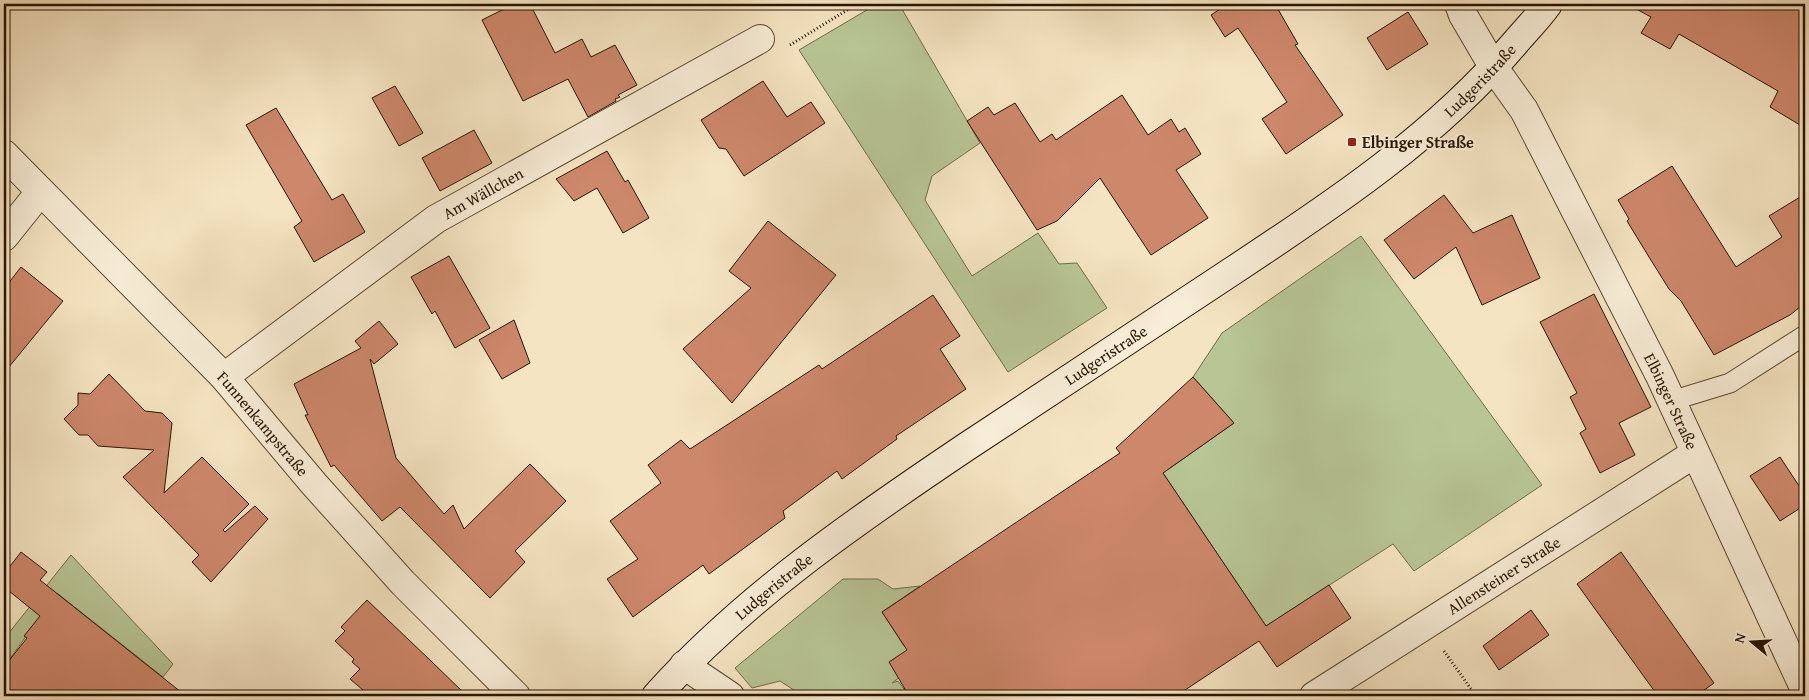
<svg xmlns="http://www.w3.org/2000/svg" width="1809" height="700" font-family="'Gentium Book Plus',serif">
  <rect width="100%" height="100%" fill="#f5e4c2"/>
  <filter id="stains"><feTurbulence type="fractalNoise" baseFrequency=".004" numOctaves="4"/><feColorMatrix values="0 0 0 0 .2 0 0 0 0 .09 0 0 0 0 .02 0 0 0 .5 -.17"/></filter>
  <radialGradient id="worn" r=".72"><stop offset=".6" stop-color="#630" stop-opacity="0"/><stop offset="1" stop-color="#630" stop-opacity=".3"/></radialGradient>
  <path fill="#b8c595" stroke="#706d4a" d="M 877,4 L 899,4 L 980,143 L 932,176 L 925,200 L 972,276 L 1038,233 L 1059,264 L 1077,263 L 1107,308 L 1008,372 L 799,50 Z
    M 1361,236 L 1542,485 L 1414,571 L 1393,544 L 1266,626 L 1163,473 L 1234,423 L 1193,377 L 1222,333 Z
    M 71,555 L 173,664 L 163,677 L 57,593 L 4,667 L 4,639 Z
    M 843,579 L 878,579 L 893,589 L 920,586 L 882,612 L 904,646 L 909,649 L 900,677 L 892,683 L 898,681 L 909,696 L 803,696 L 780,681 L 752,688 L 735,668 Z"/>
  <path fill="#cd876b" stroke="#291500" d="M 514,4 L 530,4 L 555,53 L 582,39 L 591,57 L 615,45 L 637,85 L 618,95 L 620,97 L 615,99 L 616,101 L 588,117 L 568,79 L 523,101 L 482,20 Z
    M 1221,4 L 1275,4 L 1298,44 L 1295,45 L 1343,115 L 1286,154 L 1262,119 L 1287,102 L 1238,28 L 1225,37 L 1211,15 L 1223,7 Z
    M 1627,4 L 1805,4 L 1805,128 L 1770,107 L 1778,91 L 1679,34 L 1670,49 L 1641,33 L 1651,17 Z
    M 1408,12 L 1428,44 L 1387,70 L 1367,38 Z
    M 763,81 L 787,117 L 811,102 L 825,123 L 744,176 L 726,149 L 719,148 L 701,120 Z
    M 395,86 L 423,133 L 399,146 L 372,98 Z
    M 1122,95 L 1148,135 L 1171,119 L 1179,132 L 1185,128 L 1201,154 L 1176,170 L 1208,218 L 1151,255 L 1100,178 L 1057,221 L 1037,230 L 967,121 L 988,107 L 994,115 L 1015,103 L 1040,142 L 1052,134 L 1056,140 Z
    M 276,108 L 332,200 L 343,194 L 365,232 L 314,262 L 294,227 L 302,221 L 246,125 Z
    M 474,130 L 492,163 L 440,191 L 422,158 Z
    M 607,151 L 625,182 L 628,180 L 649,218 L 623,233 L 597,188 L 574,201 L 556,179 Z
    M 1672,166 L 1736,267 L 1782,237 L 1769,216 L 1805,194 L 1805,303 L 1790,315 L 1714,355 L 1681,301 L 1669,289 L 1649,257 L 1627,221 L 1629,219 L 1618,200 Z
    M 1444,195 L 1473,233 L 1512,215 L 1540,278 L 1482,305 L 1456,247 L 1414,279 L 1384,240 Z
    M 768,221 L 836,275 L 732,403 L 683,349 L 751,288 L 729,271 Z
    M 449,256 L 490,328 L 455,348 L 435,311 L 432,314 L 411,277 Z
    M 21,267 L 63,301 L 4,373 L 4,289 Z
    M 1594,294 L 1651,407 L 1619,423 L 1635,455 L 1600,473 L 1580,433 L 1586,429 L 1570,397 L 1577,393 L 1540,322 Z
    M 933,295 L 960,336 L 940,349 L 966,389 L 896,436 L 897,439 L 842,479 L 837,471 L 783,511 L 785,518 L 709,574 L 703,565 L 633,617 L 607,579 L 638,559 L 610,521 L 661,483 L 648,465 L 681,440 L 690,449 L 819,365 L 822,369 Z
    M 514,320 L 530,363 L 502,379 L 479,340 Z
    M 379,321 L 398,344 L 374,364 L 370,359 L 396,458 L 444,514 L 453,505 L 464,529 L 530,464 L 566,501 L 515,551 L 525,562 L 490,598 L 400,507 L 382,521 L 334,465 L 331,467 L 305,415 L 308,415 L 294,384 L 361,348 L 355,341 Z
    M 109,374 L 145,411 L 162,413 L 172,423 L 164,493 L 202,457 L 249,504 L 223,530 L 225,532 L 255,506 L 268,519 L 211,582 L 192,562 L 199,555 L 123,477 L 154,450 L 98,446 L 88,435 L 79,435 L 64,419 L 78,405 L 78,393 L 90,394 Z
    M 1193,377 L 1234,423 L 1163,473 L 1266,626 L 1329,585 L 1351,618 L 1277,667 L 1259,641 L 1176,696 L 909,696 L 889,662 L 907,650 L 882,612 L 1120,453 L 1116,448 Z
    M 1780,457 L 1805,495 L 1805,505 L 1780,521 L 1750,476 Z
    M 21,552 L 47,572 L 40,580 L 186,696 L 4,696 L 4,667 L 27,638 L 24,636 L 40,616 L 4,587 L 4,574 Z
    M 1621,552 L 1714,683 L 1696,696 L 1658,696 L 1577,584 Z
    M 367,600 L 430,660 L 467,696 L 370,696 L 350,679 L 360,669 L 352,662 L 354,659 L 335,641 L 345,631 L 341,627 Z
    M 1531,610 L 1549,635 L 1499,670 L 1483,646 Z"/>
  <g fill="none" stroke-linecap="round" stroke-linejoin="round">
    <defs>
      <path id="lane" d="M 1671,401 L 1730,383 L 1805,335"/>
      <g id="street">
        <path id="s1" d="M 1459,4 L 1463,15 L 1494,68 L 1524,110 L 1660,376 L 1805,690"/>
        <path id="s2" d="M 4,154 L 224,377 L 314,484 L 403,583 L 516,696"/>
        <path d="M 4,237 L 40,192"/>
        <path id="s3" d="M 224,377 L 436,219 L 760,39"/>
        <path d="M 684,665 L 730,696"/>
        <path id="s4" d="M 1314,696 L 1694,454"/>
      </g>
      <g id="secondary">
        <path id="s5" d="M 656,696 C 745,597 856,521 966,447 C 1056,387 1147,328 1237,268 C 1337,202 1437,135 1515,43 C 1526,30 1538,18 1548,4"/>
      </g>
    </defs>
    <use href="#lane" stroke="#5c4930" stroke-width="21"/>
    <use href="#street" stroke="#5c4930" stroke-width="30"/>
    <use href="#secondary" stroke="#291500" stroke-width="30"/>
    <path stroke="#291500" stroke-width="3" stroke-dasharray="1 2.5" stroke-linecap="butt" d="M 790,45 L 857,4
      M 1444,651 L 1476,696"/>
    <use href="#lane" stroke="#f8edd7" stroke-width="19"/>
    <use href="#street" stroke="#f8edd7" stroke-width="28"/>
    <use href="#secondary" stroke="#f8edd7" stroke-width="28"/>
  </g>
  <rect fill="#8f2418" stroke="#f8edd7" stroke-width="2" x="1347" y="137" width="10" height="10" rx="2.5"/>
  <g text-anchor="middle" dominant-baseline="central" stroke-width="4" stroke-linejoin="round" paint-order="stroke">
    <g font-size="16" fill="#291500" stroke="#f8edd7">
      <text stroke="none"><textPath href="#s5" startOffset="1031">Ludgeristraße</textPath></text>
      <text stroke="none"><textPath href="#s3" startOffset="318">Am Wällchen</textPath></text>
      <text stroke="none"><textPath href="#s5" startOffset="566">Ludgeristraße</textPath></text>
      <text stroke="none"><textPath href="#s1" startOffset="451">Elbinger Straße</textPath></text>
      <text stroke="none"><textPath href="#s2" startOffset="374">Funnenkampstraße</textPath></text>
      <text stroke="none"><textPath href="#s4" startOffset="225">Allensteiner Straße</textPath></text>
      <text stroke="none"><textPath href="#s5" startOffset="161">Ludgeristraße</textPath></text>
    </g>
    <g font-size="16" font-weight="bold" fill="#291500" stroke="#f8edd7" text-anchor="start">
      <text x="1362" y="142">Elbinger Straße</text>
    </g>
  </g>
  <rect width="1809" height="700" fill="none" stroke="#f5e4c2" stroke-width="20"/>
  <rect x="5" y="5" width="1799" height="690" fill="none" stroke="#291500" stroke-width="2.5"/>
  <rect x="10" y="10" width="1789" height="680" fill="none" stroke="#291500"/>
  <g transform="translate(1752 642) rotate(288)" stroke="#f8edd7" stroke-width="4" paint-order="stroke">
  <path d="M0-4L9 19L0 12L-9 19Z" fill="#291500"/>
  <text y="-8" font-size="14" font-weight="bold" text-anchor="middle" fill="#291500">N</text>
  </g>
  <rect width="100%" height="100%" filter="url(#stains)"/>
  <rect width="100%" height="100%" fill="url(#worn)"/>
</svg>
